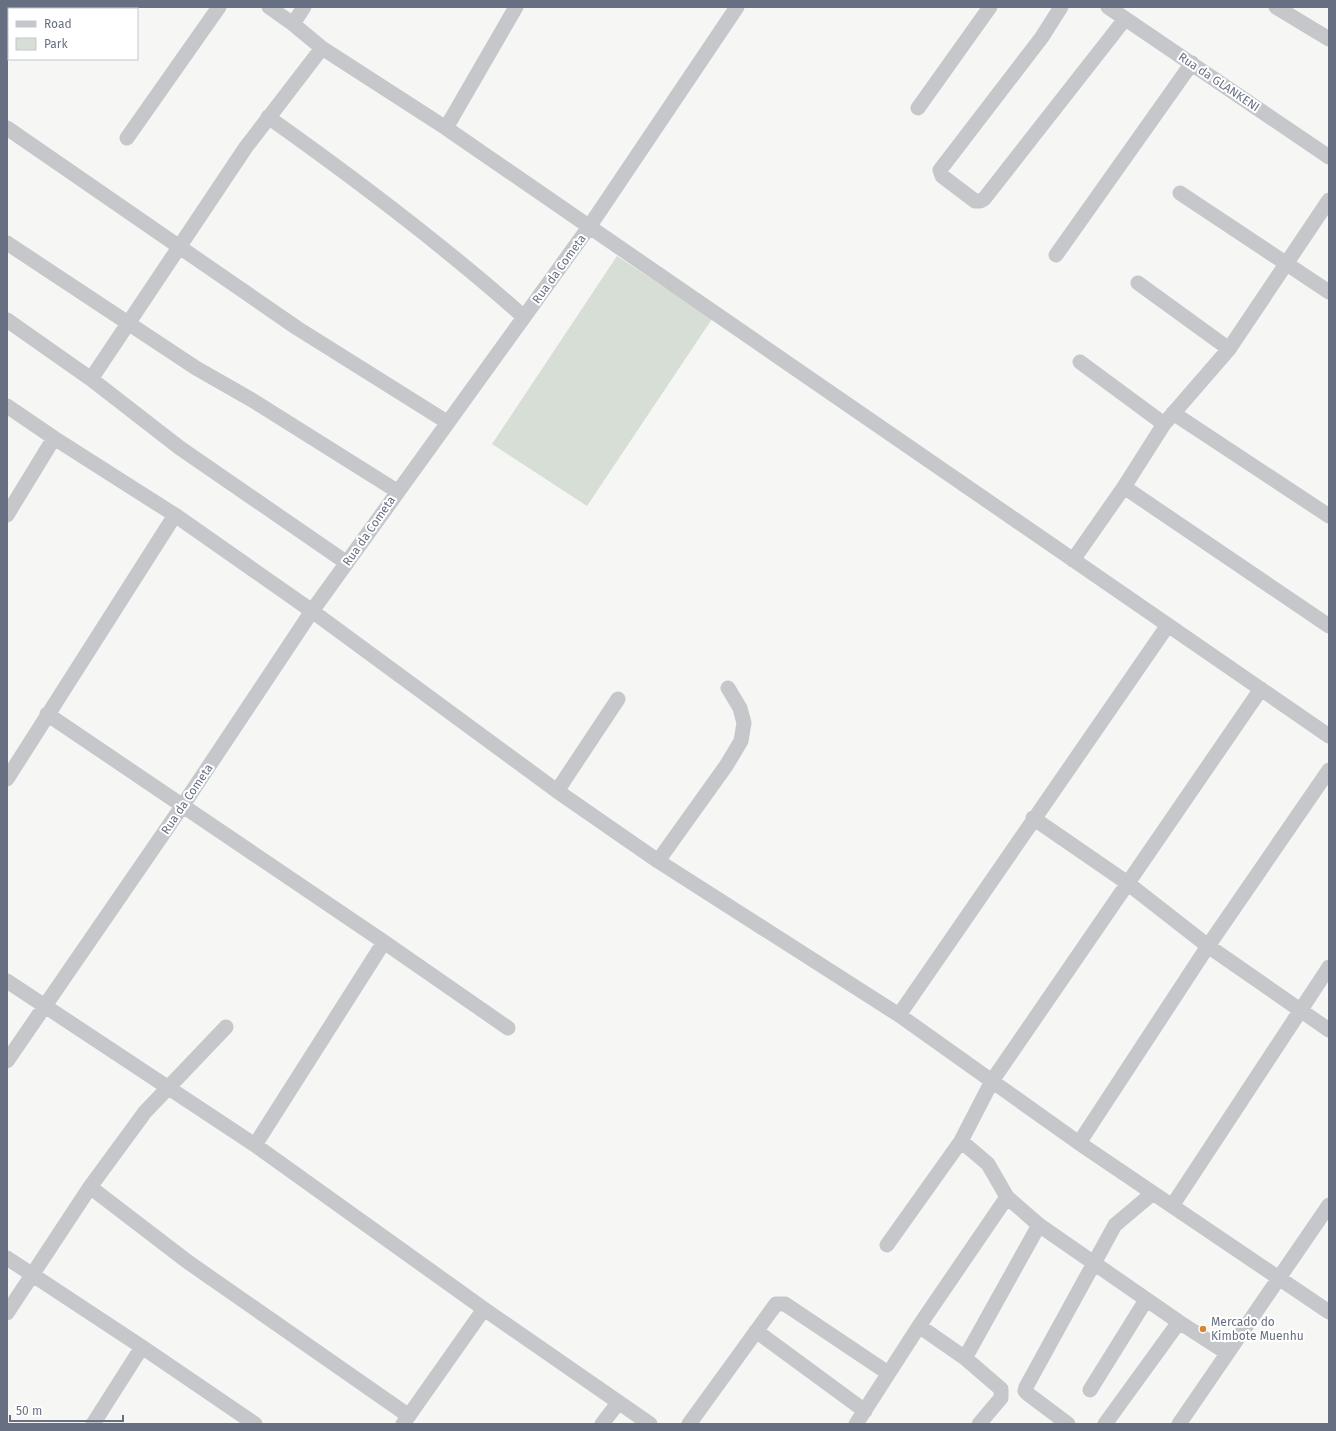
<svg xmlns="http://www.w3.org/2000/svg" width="1336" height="1431" font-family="'Fira Sans',sans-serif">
  <rect width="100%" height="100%" fill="#f6f7f4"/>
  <path fill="#d6ded5" d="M 617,256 L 712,319 L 587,506 L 492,444 Z"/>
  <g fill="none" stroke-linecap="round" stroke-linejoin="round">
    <path stroke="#c5c7cb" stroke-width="15" d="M 269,7 L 293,24 L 322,48 L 446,128 L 1329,736
      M 1061,7 L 1042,37 L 940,170 L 942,176 L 975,201 L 980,201 L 984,199 L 1125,19
      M 1108,7 L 1329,157
      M 1276,7 L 1329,39
      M 293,24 L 304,7
      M 918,108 L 990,7
      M 268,117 C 357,180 443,245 524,317
      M 7,128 L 297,328 L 447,422
      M 446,128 L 516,7
      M 127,138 L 219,7
      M 1180,193 L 1329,292
      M 7,243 L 196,368 L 252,400 L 397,491
      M 1056,255 L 1192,63
      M 1138,283 L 1229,349
      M 7,320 L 91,379 L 180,448 L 347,563
      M 1080,362 L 1164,424
      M 91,379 L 246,147 L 322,48
      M 7,406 L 54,438 L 175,515 L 312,611 L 557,791 L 658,861 L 899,1015 L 1079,1143 L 1329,1312
      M 1173,413 L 1329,516
      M 1124,487 L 1329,626
      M 7,515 L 54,438
      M 1073,560 L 1124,487 L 1164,424 L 1229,349 L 1329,200
      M 47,714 L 384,942 L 508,1028
      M 7,779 L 175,515
      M 557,791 L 618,699
      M 1033,818 L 1126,882 L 1208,946 L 1329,1030
      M 658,861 L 726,766 L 741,741 L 744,723 L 740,708 L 728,688
      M 7,981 L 255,1145 L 484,1309 L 650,1424
      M 899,1015 L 1168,625
      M 7,1061 L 183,805 L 312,611 L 589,227 L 737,7
      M 961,1141 L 988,1164 L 1007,1197 L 1039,1225 L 1179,1322 L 1227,1353
      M 1079,1143 L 1208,946 L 1329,770
      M 255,1145 L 384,942
      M 90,1187 L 188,1262 L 409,1416
      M 1172,1206 L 1329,967
      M 887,1245 L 961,1141 L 992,1081 L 1261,689
      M 7,1258 L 142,1347 L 255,1424
      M 7,1313 L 90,1187 L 145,1112 L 226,1027
      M 919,1326 L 965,1358 L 1001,1389 L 1001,1398 L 979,1424
      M 756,1331 L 865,1411
      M 965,1358 L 1039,1225
      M 1090,1390 L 1146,1300
      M 93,1424 L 142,1347
      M 403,1424 L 484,1309
      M 602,1424 L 618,1403
      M 689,1424 L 776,1304 L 785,1304 L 888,1373
      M 856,1424 L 919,1326 L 1007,1197
      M 1068,1424 L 1028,1394 L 1025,1391 L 1026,1387 L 1115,1225 L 1153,1193
      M 1105,1424 L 1179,1322
      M 1179,1424 L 1329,1205"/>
  </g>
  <circle fill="#da8531" stroke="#fff" stroke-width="1.5" cx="1203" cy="1329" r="4"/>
  <g text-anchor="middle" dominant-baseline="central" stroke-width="4" stroke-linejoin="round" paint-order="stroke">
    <g font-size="12" fill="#677083" stroke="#fff">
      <text transform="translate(1219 82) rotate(34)">Rua da GLANKENI</text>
      <text transform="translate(559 269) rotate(-54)">Rua da Cometa</text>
      <text transform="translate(369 531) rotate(-55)">Rua da Cometa</text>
      <text transform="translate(187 799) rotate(-56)">Rua da Cometa</text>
    </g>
    <g font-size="12" fill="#677083" stroke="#fff" text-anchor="start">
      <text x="1211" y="1322">Mercado do<tspan x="1211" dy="14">Kimbote Muenhu</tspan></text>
    </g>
  </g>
  <rect width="1336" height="1431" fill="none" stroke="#677083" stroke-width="16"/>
  <rect x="8" y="8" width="130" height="52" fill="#ffffff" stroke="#c2c6cd"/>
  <rect x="16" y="21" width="20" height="6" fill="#c5c7cb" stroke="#c2c6cd"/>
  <text x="44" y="28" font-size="12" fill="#677083">Road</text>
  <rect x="16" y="38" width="20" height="12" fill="#d6ded5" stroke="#c2c6cd"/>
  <text x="44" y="48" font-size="12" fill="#677083">Park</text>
  <path d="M10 1415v6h113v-6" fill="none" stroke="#677083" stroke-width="2"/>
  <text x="16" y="1415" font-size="12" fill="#677083" stroke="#ffffff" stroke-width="3" paint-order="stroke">50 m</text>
</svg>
